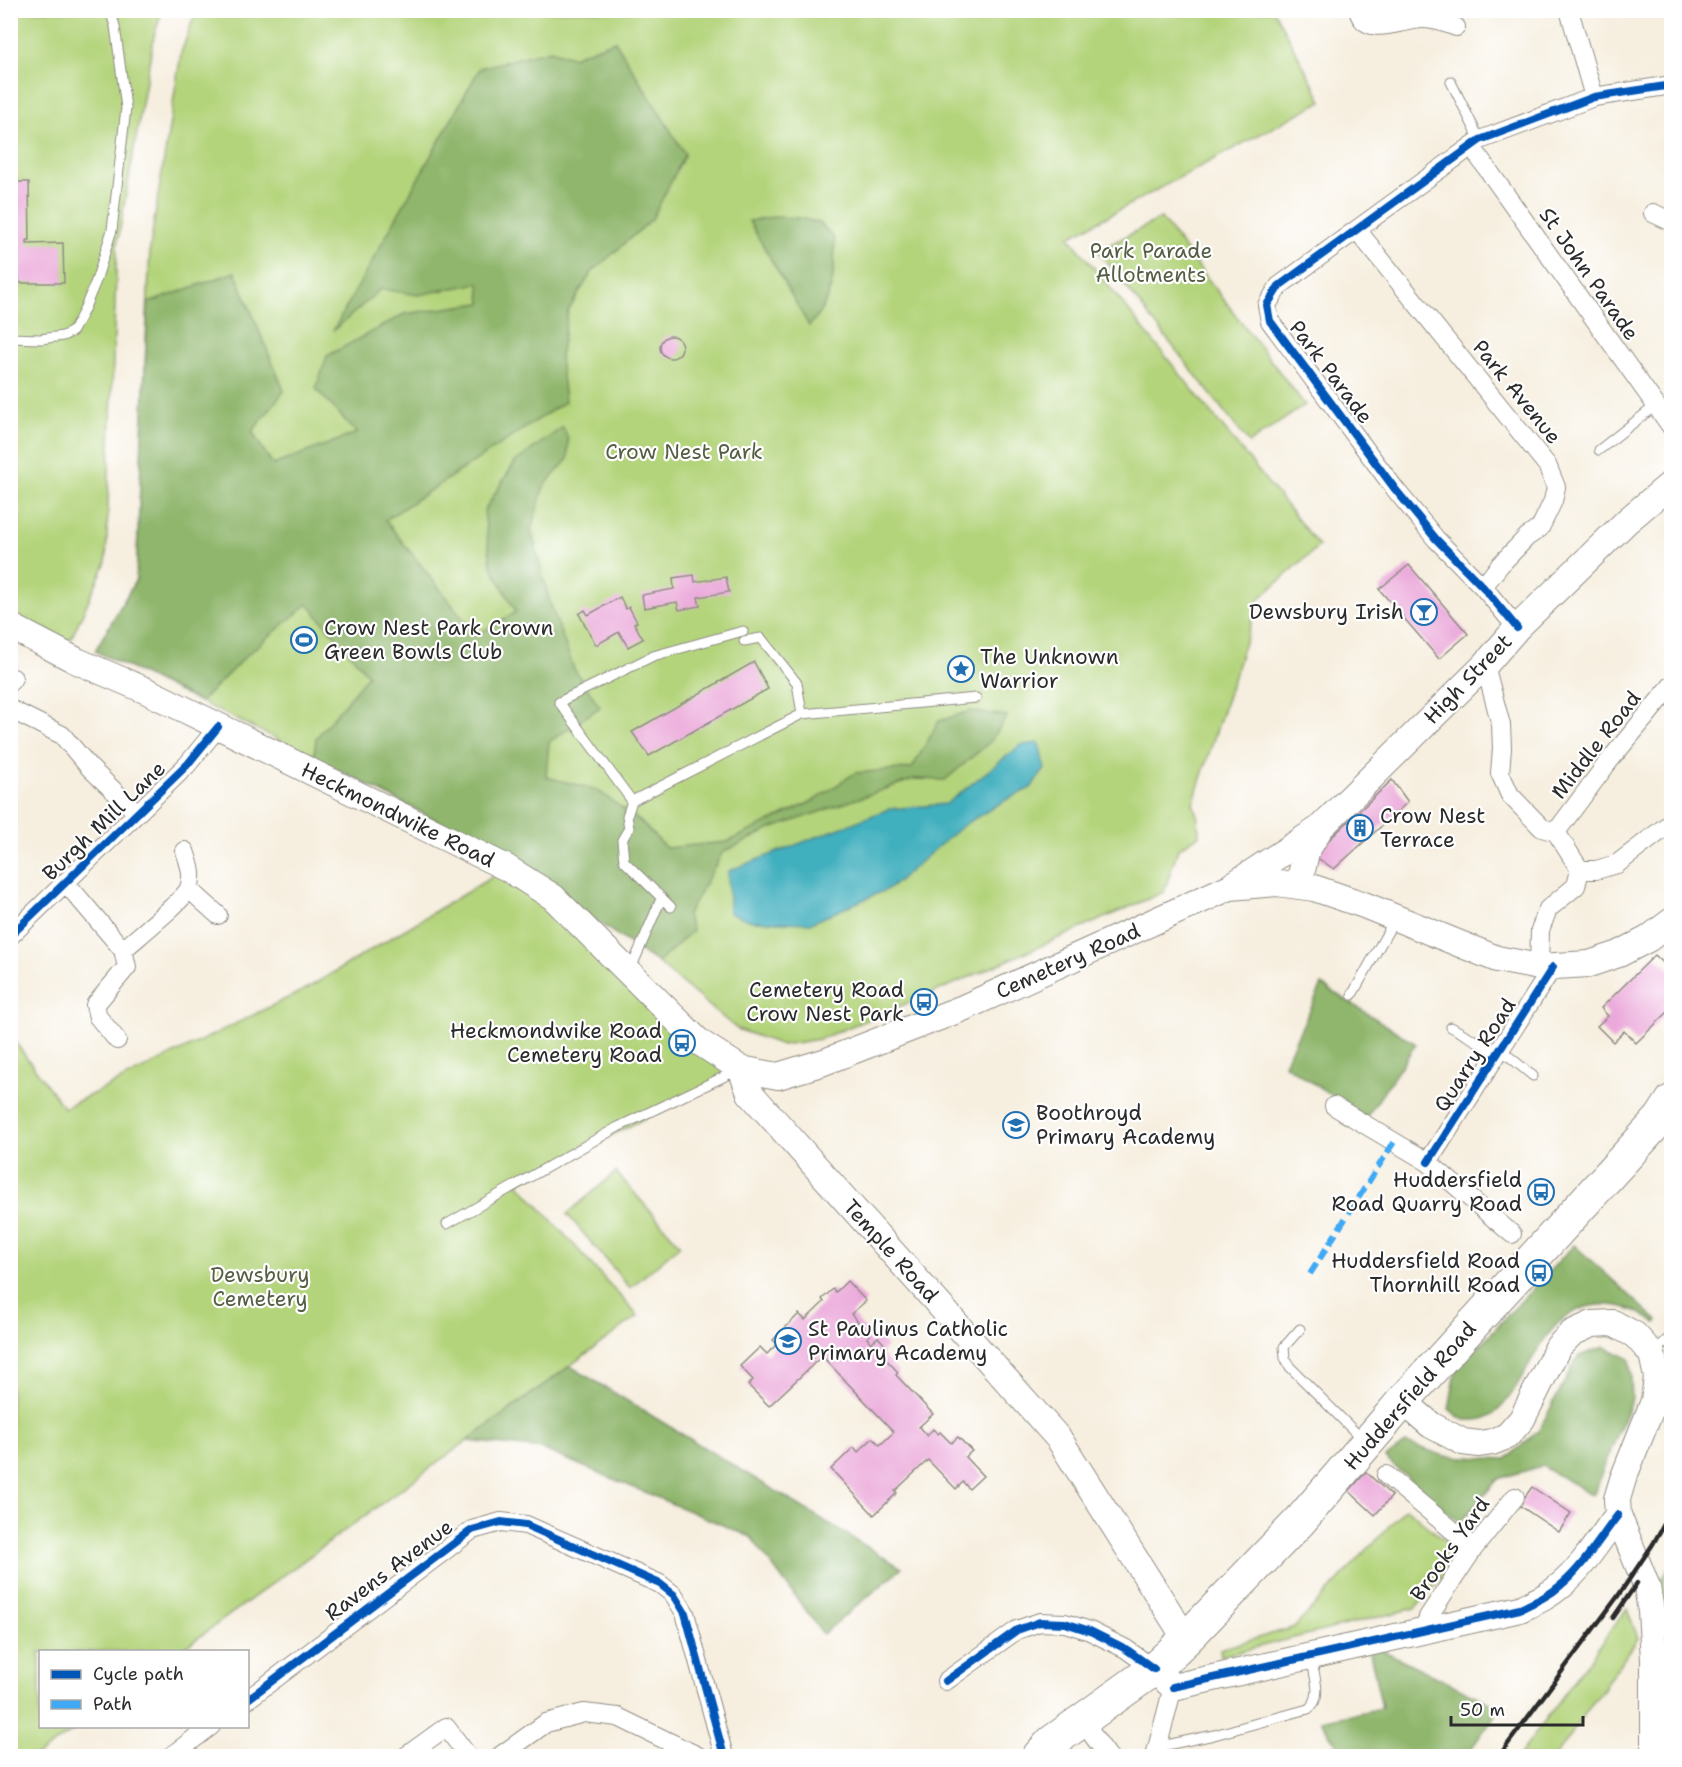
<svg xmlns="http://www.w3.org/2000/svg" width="1682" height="1767" font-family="'Shantell Sans',sans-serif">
  <rect width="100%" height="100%" fill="#fff"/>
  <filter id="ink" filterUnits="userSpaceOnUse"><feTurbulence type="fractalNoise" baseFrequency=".0167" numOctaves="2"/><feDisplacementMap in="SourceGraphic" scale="12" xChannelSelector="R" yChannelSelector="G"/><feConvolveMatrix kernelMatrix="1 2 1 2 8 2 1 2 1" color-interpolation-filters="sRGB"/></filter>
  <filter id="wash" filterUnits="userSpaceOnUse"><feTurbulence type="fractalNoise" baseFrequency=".008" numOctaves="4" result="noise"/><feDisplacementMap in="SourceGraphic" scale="24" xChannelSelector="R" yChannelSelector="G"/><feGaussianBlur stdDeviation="1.35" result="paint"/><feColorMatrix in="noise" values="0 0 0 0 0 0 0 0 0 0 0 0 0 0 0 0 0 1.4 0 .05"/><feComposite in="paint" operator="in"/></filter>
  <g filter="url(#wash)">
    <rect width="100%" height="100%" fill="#f6eede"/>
    <path fill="#b4d47c" stroke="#708054" stroke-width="1.5" d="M 10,11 L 162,11 L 154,36 L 117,245 L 106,562 L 70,641 L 11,620 Z
      M 196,11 L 1274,11 L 1322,101 L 1069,237 L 1319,546 L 1259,599 L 1193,803 L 1198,819 L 1199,835 L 1178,849 L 1164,892 L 949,986 L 820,1039 L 782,1045 L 737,1029 L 658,963 L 490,848 L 314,757 L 95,651 L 136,580 L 150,247 L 181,53 Z
      M 1161,218 L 1305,405 L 1249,443 L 1098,251 Z
      M 507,868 L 741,1069 L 518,1183 L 638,1316 L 180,1651 L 40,1652 L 40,1726 L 78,1727 L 37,1756 L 11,1756 L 10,1035 L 64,1108 L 306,989 Z
      M 616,1172 L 680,1245 L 630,1288 L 567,1214 Z
      M 1406,1508 L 1461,1554 L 1415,1608 L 1221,1656 L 1220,1649 L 1295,1627 Z
      M 1627,1608 L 1638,1639 L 1555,1756 L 1519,1756 Z"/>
    <path fill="#8fb66c" stroke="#5d704c" stroke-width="1.5" d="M 615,41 L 685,154 L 652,219 L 591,273 L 568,311 L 560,357 L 565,402 L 385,520 L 476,635 L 516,612 L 491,565 L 484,511 L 515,462 L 563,427 L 568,439 L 568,459 L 544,486 L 531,530 L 550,603 L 574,669 L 600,707 L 549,742 L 546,777 L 597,790 L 641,822 L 666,848 L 727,842 L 813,801 L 855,773 L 912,768 L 939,721 L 970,711 L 1007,716 L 991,741 L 945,780 L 914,779 L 773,828 L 723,852 L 687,915 L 692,931 L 658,963 L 490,848 L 314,757 L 316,738 L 368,675 L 308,604 L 248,654 L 200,702 L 95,651 L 136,580 L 148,303 L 235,272 L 284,391 L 252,432 L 273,465 L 357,433 L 316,389 L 327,356 L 404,314 L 481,303 L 479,283 L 418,295 L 381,289 L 333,331 L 480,68 L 550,50 L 572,57 Z
      M 774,217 L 799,218 L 820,223 L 834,238 C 836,271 833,301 809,326 L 749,221 Z
      M 1322,985 L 1416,1044 L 1366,1118 L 1284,1064 Z
      M 1574,1245 L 1658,1321 L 1656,1323 C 1647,1318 1637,1310 1627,1308 C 1528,1282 1532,1419 1474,1420 C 1473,1420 1465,1420 1464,1420 C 1459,1418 1454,1412 1449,1409 L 1456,1370 Z
      M 1605,1347 L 1630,1359 L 1632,1398 L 1593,1495 L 1542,1466 L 1498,1479 L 1460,1523 L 1385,1458 L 1406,1443 L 1445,1456 L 1506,1459 L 1539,1430 L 1578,1356 Z
      M 570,1366 L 902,1568 L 823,1634 L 751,1537 L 542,1449 L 467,1441 Z
      M 1671,1562 L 1671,1667 L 1659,1585 Z
      M 1368,1643 L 1500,1708 L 1466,1756 L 1344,1756 L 1321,1721 L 1382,1708 Z"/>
    <path fill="#41afbe" stroke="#366d74" stroke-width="1.5" d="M 1039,743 L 1045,769 L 1031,788 L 1004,801 L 962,826 L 890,888 L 811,923 L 752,921 L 729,913 L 728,871 L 889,809 L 946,804 L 1021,745 Z"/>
    <g id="blocks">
      <path fill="#eba8da" d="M 17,182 L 29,182 L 30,240 L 27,240 L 27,244 L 63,243 L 64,283 L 19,283 L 19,279 L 10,279 L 10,239 L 15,239 L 15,229 L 18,229 Z
        M660 347a11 11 0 1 1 22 0a11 11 0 1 1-22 0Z
        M 1409,565 L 1468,634 L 1439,659 L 1379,589 Z
        M 694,575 L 695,582 L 726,577 L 729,592 L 698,597 L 700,606 L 679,610 L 677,602 L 644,608 L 642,595 L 674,589 L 673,578 Z
        M 620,597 L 626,609 L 629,607 L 637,622 L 634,623 L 643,639 L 628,647 L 619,632 L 596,645 L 579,614 L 585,610 L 588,615 Z
        M 754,662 L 768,689 L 649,756 L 632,732 Z
        M 1392,780 L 1408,802 L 1334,869 L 1313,855 Z
        M 1655,955 L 1672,971 L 1672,1008 L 1636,1043 L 1624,1031 L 1613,1042 L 1597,1026 L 1608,1016 L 1601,1008 Z
        M 847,1281 L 866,1301 L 851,1314 L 870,1335 L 867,1338 L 871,1343 L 878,1337 L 887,1347 L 880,1353 L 898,1372 L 896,1375 L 933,1414 L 919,1427 L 927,1436 L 933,1429 L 938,1434 L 940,1432 L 951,1443 L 958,1437 L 972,1451 L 965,1457 L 983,1476 L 969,1489 L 963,1482 L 956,1489 L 928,1460 L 895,1491 L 897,1493 L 874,1515 L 831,1469 L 854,1447 L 858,1452 L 873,1438 L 880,1445 L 894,1432 L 822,1356 L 769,1406 L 748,1385 L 753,1380 L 740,1366 L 760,1347 L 767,1354 L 777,1344 L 773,1340 L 799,1314 L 805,1320 L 824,1302 L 822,1299 L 833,1289 L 836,1292 Z
        M 1366,1472 L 1392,1496 L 1375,1515 L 1349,1491 Z
        M 1532,1487 L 1571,1513 L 1559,1532 L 1519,1505 Z"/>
    </g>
  </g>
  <g filter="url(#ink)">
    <use href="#blocks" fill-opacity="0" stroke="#908c84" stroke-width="1.5"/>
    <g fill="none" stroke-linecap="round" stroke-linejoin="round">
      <defs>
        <path id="lane" d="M 1451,82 L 1480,140
          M 10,338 L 40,339 L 63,336 L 73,331 L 83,312 L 96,281 L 112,230 L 126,108 L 115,26 L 110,10
          M 1599,450 L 1655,406
          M 743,631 L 653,656 L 559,702 L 632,801 L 802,714 L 797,683 L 761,638 L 744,641
          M 802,714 L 976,698
          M 632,801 L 627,816 L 629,828 L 622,840 L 624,861 L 671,907
          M 630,971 L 661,899
          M 1352,995 L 1395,919
          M 1451,1027 L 1498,1053
          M 1500,1049 L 1533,1076
          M 447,1224 L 618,1127 L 738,1070
          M 1300,1329 L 1284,1347 L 1285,1358 L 1290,1367 L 1363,1440
          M 1654,1352 L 1672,1335
          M 1157,1747 L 1214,1735 L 1308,1709 C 1324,1698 1314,1675 1311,1659"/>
        <path id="street" d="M 1358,10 C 1366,39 1402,19 1423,19 C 1433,19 1446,23 1456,27
          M 1569,10 L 1594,97
          M 1471,146 L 1672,428
          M 1653,213 L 1672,222
          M 1357,230 L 1547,465 L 1556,487 L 1553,501 L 1540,528 L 1527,537 L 1500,565 L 1483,587
          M 1517,628 L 1483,587 L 1436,539 L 1395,489 L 1270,321 L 1267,305 L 1279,286 L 1480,140 L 1594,97 L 1672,85
          M 1485,665 L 1501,725 L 1502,748 L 1500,773 L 1510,795 L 1542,828 L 1556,832 L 1580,870 L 1576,886 L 1548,909 L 1540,930 L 1539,967
          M 10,682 L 13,678
          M 10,709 L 62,735 L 90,768 L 137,813
          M 1556,832 L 1609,761 L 1672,685
          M 1580,870 L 1596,870 L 1617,864 L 1672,822
          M 66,883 L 123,950 C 135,939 185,899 189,888 C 194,875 189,863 185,851
          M 189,889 L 218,915
          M 10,936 L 187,765 L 218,727
          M 117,1040 L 98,1017 L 95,1005 L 127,967 L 123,950
          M 1334,1106 L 1428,1162 L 1512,1234
          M 1428,1162 L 1553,967
          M 1386,1475 L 1474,1548
          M 1431,1629 L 1428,1617 L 1474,1548 L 1515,1497
          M 946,1681 L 1017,1630 L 1040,1622 L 1065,1623 L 1090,1631 L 1126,1649 L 1154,1669
          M 248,1699 L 472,1530 L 501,1522 L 526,1525 L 660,1584 L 674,1595 L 685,1613 L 724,1756
          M 1091,1733 L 1108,1756
          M 171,1756 L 211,1726
          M 406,1756 L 446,1727 L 468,1756
          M 500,1756 L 546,1723 L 584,1713 L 618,1717 L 698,1756
          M 1155,1756 L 1173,1687"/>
        <path id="secondary" d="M 10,626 L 77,661 L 147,691 L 507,868 L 553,897 L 699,1042 L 741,1069 L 778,1076 L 824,1062 L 963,1008 L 1230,887 L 1277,883 L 1314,888 L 1364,905 L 1497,959 L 1539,967 L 1589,964 L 1619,954 L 1648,939 L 1672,921
          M 1233,885 L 1319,829 L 1485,665 L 1517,628 L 1627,521 L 1672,483
          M 1299,885 L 1306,852 L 1319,830
          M 741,1069 L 750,1093 L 1059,1439 L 1186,1639
          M 1403,1401 L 1431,1425 L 1463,1442 L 1479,1444 L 1492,1442 L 1507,1436 L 1522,1419 L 1558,1347 L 1572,1333 L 1592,1324 L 1613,1323 L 1635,1335 L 1652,1354 L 1657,1377 L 1654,1401 L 1623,1479 L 1617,1499 L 1618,1515 L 1647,1587 L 1651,1611 L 1654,1659 L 1654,1756
          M 1154,1669 L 1173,1687 L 1520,1609 C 1535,1602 1549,1596 1561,1585 C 1583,1567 1600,1538 1618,1515"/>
        <path id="highway" d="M 1039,1756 L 1052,1742 L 1154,1669 L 1186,1639 L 1300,1521 L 1403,1401 L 1661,1118 L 1672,1101"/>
      </defs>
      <use href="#lane" stroke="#908c84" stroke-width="11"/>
      <use href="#street" stroke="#908c84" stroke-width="20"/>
      <use href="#secondary" stroke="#908c84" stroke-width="28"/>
      <use href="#highway" stroke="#908c84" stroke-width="35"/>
      <use href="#lane" stroke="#fff" stroke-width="9"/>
      <use href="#street" stroke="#fff" stroke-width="18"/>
      <use href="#secondary" stroke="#fff" stroke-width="26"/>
      <use href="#highway" stroke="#fff" stroke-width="33"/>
      <path stroke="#2b2b2b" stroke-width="4.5" d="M 1613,1618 L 1637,1583
        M 1499,1756 L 1618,1596 L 1653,1544 L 1672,1510"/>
      <path stroke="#3fa9f5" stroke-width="6" stroke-dasharray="12 6" stroke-linecap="butt" d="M 1310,1274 L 1394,1142"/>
      <defs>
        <path id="cycleway" d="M 1517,628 L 1483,587 L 1436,539 L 1395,489 L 1270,321 L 1267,305 L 1279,286 L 1480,140 L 1594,97 L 1672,85
          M 10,936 L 187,765 L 218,727
          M 1428,1162 L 1553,967
          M 946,1681 L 1017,1630 L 1040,1622 L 1065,1623 L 1090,1631 L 1126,1649 L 1154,1669
          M 1173,1687 L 1520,1609 C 1535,1602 1549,1596 1561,1585 C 1583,1567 1600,1538 1618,1515
          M 248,1699 L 472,1530 L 501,1522 L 526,1525 L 660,1584 L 674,1595 L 685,1613 L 724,1756"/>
      </defs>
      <use href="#cycleway" stroke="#fff" stroke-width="11"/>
      <use href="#cycleway" stroke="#0057b8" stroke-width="8"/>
    </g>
  </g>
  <defs>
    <symbol id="bar-ring" viewBox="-11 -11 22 22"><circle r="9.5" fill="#fff" stroke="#1f6fb2" stroke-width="1.5"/><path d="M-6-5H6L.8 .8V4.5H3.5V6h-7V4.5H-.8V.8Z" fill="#1f6fb2"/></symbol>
    <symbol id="stadium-ring" viewBox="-11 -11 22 22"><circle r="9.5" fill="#fff" stroke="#1f6fb2" stroke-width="1.5"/><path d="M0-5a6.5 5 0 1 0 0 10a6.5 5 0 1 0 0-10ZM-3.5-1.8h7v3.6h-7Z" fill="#1f6fb2"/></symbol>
    <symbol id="sight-ring" viewBox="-11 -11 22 22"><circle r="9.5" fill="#fff" stroke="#1f6fb2" stroke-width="1.5"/><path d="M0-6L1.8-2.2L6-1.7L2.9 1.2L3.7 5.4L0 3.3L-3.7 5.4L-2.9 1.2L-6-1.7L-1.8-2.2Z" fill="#1f6fb2"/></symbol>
    <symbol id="building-ring" viewBox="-11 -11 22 22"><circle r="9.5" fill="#fff" stroke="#1f6fb2" stroke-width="1.5"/><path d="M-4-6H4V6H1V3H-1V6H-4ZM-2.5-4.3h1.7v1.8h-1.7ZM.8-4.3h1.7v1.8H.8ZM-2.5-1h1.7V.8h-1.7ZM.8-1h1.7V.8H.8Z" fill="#1f6fb2"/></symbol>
    <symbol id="bus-ring" viewBox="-11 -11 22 22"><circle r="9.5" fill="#fff" stroke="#1f6fb2" stroke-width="1.5"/><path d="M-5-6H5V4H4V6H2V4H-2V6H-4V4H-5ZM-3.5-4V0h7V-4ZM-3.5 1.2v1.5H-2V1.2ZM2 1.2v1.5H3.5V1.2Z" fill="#1f6fb2"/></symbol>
    <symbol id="school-ring" viewBox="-11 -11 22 22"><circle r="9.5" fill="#fff" stroke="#1f6fb2" stroke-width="1.5"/><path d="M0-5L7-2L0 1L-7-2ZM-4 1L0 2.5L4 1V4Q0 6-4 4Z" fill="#1f6fb2"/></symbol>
  </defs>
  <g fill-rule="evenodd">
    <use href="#bar-ring" x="1409" y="597" width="30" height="30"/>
    <use href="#stadium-ring" x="289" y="625" width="30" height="30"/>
    <use href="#sight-ring" x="946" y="654" width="30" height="30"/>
    <use href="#building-ring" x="1345" y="813" width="30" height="30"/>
    <use href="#bus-ring" x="909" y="987" width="30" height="30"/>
    <use href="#bus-ring" x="667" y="1028" width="30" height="30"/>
    <use href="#school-ring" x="1001" y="1110" width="30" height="30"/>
    <use href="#bus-ring" x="1526" y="1177" width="30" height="30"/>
    <use href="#bus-ring" x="1524" y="1258" width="30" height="30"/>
    <use href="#school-ring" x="773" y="1326" width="30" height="30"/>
  </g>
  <g text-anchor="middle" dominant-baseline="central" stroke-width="4.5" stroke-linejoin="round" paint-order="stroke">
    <g font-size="21" fill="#545e43" stroke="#fff">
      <text x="1151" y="251">Park Parade<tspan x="1151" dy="24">Allotments</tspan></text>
      <text x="684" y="452">Crow Nest Park</text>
      <text x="260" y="1275">Dewsbury<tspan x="260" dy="24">Cemetery</tspan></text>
    </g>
    <g font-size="21" fill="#2b2b2b" stroke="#fff">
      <text transform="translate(1589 274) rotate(55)">St John Parade</text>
      <text transform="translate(1331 372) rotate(53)">Park Parade</text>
      <text transform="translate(1517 392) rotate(51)">Park Avenue</text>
      <text transform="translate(1468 679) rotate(-46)">High Street</text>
      <text transform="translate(1596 745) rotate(-52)">Middle Road</text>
      <text transform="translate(398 815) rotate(26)">Heckmondwike Road</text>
      <text transform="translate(104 821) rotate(-44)">Burgh Mill Lane</text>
      <text transform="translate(1068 961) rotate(-24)">Cemetery Road</text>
      <text transform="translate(1475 1055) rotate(-57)">Quarry Road</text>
      <text transform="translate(891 1251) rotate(48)">Temple Road</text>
      <text transform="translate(1410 1396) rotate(-49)">Huddersfield Road</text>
      <text transform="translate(1450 1549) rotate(-55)">Brooks Yard</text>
      <text transform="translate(389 1570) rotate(-37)">Ravens Avenue</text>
    </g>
    <g font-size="21" fill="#2b2b2b" stroke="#fff" text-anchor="end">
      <text x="1404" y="612">Dewsbury Irish</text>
      <text x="324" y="628" text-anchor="start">Crow Nest Park Crown<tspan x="324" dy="24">Green Bowls Club</tspan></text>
      <text x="980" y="657" text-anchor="start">The Unknown<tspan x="980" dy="24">Warrior</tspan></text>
      <text x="1380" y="816" text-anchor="start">Crow Nest<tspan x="1380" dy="24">Terrace</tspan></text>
      <text x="904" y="990">Cemetery Road<tspan x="904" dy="24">Crow Nest Park</tspan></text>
      <text x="662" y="1031">Heckmondwike Road<tspan x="662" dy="24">Cemetery Road</tspan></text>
      <text x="1036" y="1113" text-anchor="start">Boothroyd<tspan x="1036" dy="24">Primary Academy</tspan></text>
      <text x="1522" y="1180">Huddersfield<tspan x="1522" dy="24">Road Quarry Road</tspan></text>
      <text x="1520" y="1261">Huddersfield Road<tspan x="1520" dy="24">Thornhill Road</tspan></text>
      <text x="808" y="1329" text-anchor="start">St Paulinus Catholic<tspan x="808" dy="24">Primary Academy</tspan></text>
    </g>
  </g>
  <rect width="1682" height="1767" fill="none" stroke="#fff" stroke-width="36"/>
  <rect x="39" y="1650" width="210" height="78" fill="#ffffff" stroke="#aaaaaa" stroke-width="1.5"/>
  <rect x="51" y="1670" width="30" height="9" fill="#0057b8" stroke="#aaaaaa" stroke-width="1.5"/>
  <text x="93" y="1680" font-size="18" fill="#2b2b2b">Cycle path</text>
  <rect x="51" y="1700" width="30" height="9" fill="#3fa9f5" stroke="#aaaaaa" stroke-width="1.5"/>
  <text x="93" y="1710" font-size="18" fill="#2b2b2b">Path</text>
  <path d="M1451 1716v9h132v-9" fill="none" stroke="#2b2b2b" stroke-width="3"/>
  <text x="1460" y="1716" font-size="18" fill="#2b2b2b" stroke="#ffffff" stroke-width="4.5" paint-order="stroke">50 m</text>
</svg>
